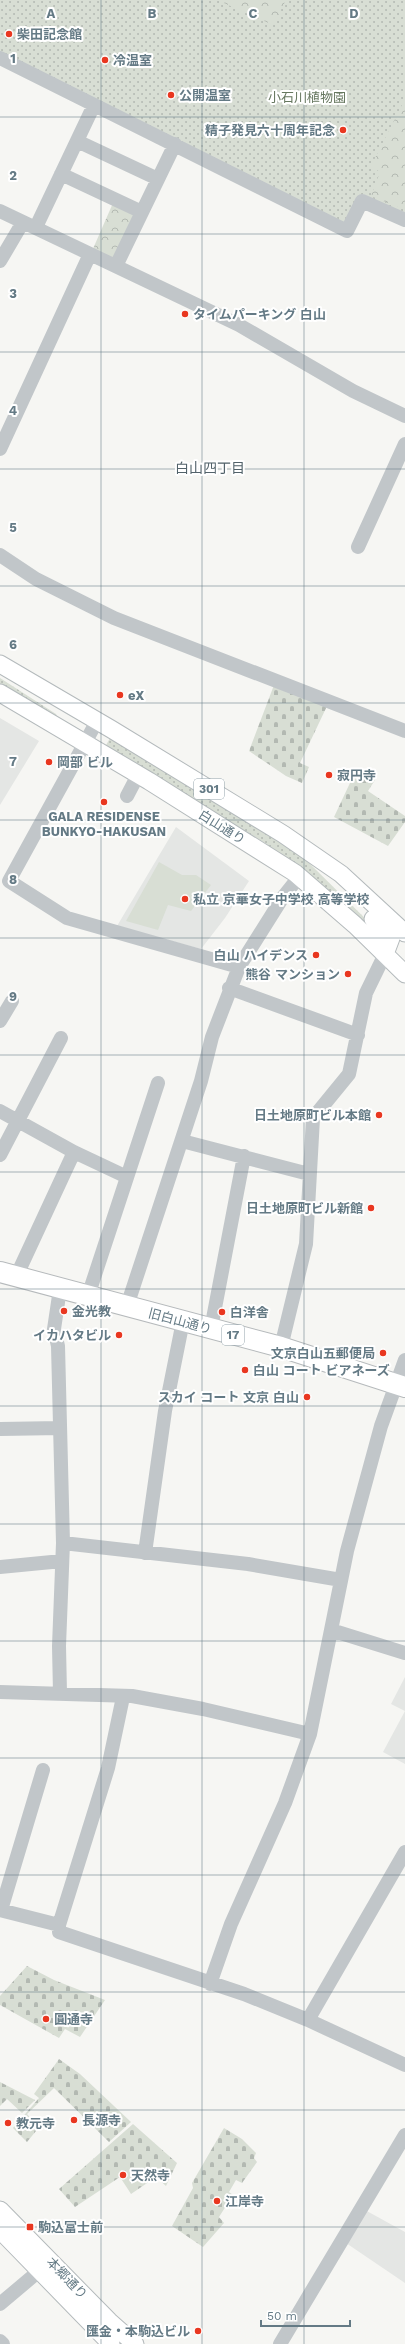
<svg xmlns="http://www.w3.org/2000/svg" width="405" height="2344" font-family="'Work Sans','Noto Sans JP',sans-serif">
  <defs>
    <pattern id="grass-dots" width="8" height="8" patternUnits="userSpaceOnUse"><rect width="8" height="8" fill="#d8ded4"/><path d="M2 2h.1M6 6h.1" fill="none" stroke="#b3b9b2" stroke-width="1.8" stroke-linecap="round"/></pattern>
    <pattern id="forest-crowns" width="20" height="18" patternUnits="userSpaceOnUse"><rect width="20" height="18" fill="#d8ded4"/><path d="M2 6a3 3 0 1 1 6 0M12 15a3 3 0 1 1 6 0" fill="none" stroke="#b3b9b2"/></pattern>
    <pattern id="cemetery-stones" width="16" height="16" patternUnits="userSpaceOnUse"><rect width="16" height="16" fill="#d8ded4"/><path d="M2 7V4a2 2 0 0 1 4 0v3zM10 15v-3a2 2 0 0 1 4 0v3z" fill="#b3b9b2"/></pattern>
  </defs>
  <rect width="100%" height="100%" fill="#f6f6f3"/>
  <path fill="#e4e6e4" d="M 0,718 L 39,741 L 0,805 Z
    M 176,827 L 249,881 L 225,918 L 201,949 L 117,926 Z
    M 405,1677 L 405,1764 L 383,1752 L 405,1711 L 391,1704 Z
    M 365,2210 L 405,2232 L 405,2283 L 346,2243 Z"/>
  <path fill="url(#grass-dots)" d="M 0,0 L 405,0 L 405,215 L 360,197 L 347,226 L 0,54 Z
    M 0,678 L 56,714 L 57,716 L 0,685 Z
    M 110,738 L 256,825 L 306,860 L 383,936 L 382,940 L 301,869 L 265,843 L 105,747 Z"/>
  <path fill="url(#forest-crowns)" d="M 217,0 L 286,0 L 273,25 Z
    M 405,99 L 405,210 L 371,196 L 380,172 L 371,166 Z
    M 113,203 L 136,213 L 114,261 L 92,251 Z"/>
  <path fill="url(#cemetery-stones)" d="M 274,685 L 328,704 L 300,763 L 309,767 L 302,783 L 286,776 L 249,751 Z
    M 357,768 L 375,780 L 368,791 L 405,816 L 405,822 L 388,846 L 334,817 Z
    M 27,1966 L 54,1980 L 105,2000 L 80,2037 L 65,2029 L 59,2038 L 0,2005 L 0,1996 Z
    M 59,2059 L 80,2074 L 131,2122 L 109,2142 L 54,2088 L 27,2114 L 35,2123 L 32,2127 L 36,2131 L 27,2142 L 13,2128 L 39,2098 L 34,2094 Z
    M 0,2082 L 35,2100 L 22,2113 L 7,2099 L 0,2106 Z
    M 133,2124 L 177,2163 L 166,2186 L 156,2177 L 131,2194 L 120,2177 L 75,2207 L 59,2189 Z
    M 224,2128 L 242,2139 L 256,2153 L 254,2158 L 257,2162 L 242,2183 L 236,2180 L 229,2192 L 233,2195 L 219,2217 L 224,2223 L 203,2247 L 172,2226 L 193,2188 L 192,2183 Z"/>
  <path fill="#d8ded4" d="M 159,862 L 182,875 L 196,875 L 211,885 L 191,911 L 168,905 L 158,930 L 126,921 Z"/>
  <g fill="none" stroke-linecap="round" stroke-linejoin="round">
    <defs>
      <path id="major" d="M 0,664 L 111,729 L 283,834 L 341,874 L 405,933
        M 0,693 L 149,781 L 295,873 L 355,925 L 405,974
        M 373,919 L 391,938 L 385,954
        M 0,2210 L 109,2321 L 135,2344
        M 0,2230 L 111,2344"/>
      <path id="highway" d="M 0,1272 L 281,1347 L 405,1387"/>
    </defs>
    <use href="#major" stroke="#b4babc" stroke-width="19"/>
    <use href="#highway" stroke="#b6babc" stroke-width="22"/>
    <path stroke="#c1c6c9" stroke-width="14" d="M 0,58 L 347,231 L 362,201 L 405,220
      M 77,141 L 158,179
      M 61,174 L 142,212
      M 0,211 L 239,325 L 353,391 L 405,416
      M 36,227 L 94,105
      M 0,261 L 23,222
      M 116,266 L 175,144
      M 0,449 L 90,254
      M 358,547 L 405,444
      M 0,555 L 36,579 L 114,618 L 405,731
      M 97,721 L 9,881 L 67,918 L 239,967 L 283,897 L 299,877
      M 127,796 L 138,775
      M 229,988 L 358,1035
      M 0,1021 L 12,1001
      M 0,1111 L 74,1152 L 127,1177
      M 182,1141 L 309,1174
      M 0,1155 L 61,1038
      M 16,1277 L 74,1152
      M 60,1289 L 54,1329 L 58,1346 L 63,1543 L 59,1646 L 60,1693
      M 88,1296 L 158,1083
      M 127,1306 L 201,1081 L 212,1037 L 239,967
      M 211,1329 L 244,1156
      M 281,1347 L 306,1244 L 313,1118 L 349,1074 L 366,993 L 385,954
      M 0,1429 L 60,1428
      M 63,1543 L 248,1564 L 341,1580
      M 145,1553 L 165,1411 L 183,1321
      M 0,1567 L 62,1561
      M 331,1630 L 405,1653
      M 0,1692 L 132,1696 L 203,1709 L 310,1734
      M 123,1697 L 108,1768 L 59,1925 L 59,1932 L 244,1994 L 308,2020 L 405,2065
      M 0,1910 L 59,1925
      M 1,1910 L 43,1770
      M 210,1984 L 231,1924 L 285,1803 L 310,1734 L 347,1551 L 381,1426 L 405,1360
      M 308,2020 L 405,1852
      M 0,2304 L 39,2271
      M 0,2341 L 3,2344
      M 280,2344 L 405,2135"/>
    <use href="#major" stroke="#fff" stroke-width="17"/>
    <use href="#highway" stroke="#fff" stroke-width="20"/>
  </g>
  <path fill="none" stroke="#647a85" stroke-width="1" stroke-opacity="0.55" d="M 101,0 L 101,2344M 202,0 L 202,2344M 304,0 L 304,2344M 0,117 L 405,117M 0,234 L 405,234M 0,352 L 405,352M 0,469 L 405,469M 0,586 L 405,586M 0,703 L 405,703M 0,820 L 405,820M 0,938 L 405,938M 0,1055 L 405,1055M 0,1172 L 405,1172M 0,1289 L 405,1289M 0,1406 L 405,1406M 0,1524 L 405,1524M 0,1641 L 405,1641M 0,1758 L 405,1758M 0,1875 L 405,1875M 0,1992 L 405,1992M 0,2110 L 405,2110M 0,2227 L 405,2227"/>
  <g fill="#e93720" stroke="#fff" stroke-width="1.5">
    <circle cx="9" cy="34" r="4"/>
    <circle cx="105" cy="60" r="4"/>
    <circle cx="171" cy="95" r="4"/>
    <circle cx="343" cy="130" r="4"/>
    <circle cx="185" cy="314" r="4"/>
    <circle cx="120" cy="695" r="4"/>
    <circle cx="49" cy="762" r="4"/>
    <circle cx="329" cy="775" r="4"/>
    <circle cx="104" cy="802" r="4"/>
    <circle cx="185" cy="899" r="4"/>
    <circle cx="316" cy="955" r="4"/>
    <circle cx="348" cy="974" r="4"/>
    <circle cx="379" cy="1115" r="4"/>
    <circle cx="371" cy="1208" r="4"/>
    <circle cx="64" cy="1311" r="4"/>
    <circle cx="222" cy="1312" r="4"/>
    <circle cx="119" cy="1335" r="4"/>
    <circle cx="383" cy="1353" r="4"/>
    <circle cx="245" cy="1370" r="4"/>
    <circle cx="307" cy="1397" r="4"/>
    <circle cx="46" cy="2019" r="4"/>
    <circle cx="74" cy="2120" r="4"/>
    <circle cx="8" cy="2123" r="4"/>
    <circle cx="123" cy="2175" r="4"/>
    <circle cx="217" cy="2201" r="4"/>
    <rect x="26" y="2223" width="8" height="8" rx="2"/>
    <circle cx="198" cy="2331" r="4"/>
  </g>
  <g text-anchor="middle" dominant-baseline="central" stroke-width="4" stroke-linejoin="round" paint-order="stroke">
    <g fill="#fff" stroke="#92a2aa" stroke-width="1">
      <rect x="194" y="779" width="30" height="20" rx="3"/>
      <rect x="222" y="1325" width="22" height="20" rx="3"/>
    </g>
    <g font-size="12" font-weight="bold" fill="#647a85">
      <text x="209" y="789">301</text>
      <text x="233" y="1335">17</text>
    </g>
    <g font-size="13" font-weight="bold" fill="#647a85" stroke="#fff" text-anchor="start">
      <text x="17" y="34">柴田記念館</text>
      <text x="113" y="60">冷温室</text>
      <text x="179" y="95">公開温室</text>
      <text x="335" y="130" text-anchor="end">精子発見六十周年記念</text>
      <text x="193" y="314">タイムパーキング 白山</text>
      <text x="128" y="695">eX</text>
      <text x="57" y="762">岡部 ビル</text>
      <text x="337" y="775">寂円寺</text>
      <text x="104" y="816" text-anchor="middle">GALA RESIDENSE<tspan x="104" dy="15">BUNKYO-HAKUSAN</tspan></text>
      <text x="193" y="899">私立 京華女子中学校 高等学校</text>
      <text x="308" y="955" text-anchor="end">白山 ハイデンス</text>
      <text x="340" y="974" text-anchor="end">熊谷 マンション</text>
      <text x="371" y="1115" text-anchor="end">日土地原町ビル本館</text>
      <text x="363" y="1208" text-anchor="end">日土地原町ビル新館</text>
      <text x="72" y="1311">金光教</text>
      <text x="230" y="1312">白洋舎</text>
      <text x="111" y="1335" text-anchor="end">イカハタビル</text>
      <text x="375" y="1353" text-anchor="end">文京白山五郵便局</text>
      <text x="253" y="1370">白山 コート ビアネーズ</text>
      <text x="299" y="1397" text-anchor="end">スカイ コート 文京 白山</text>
      <text x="54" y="2019">圓通寺</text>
      <text x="82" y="2120">長源寺</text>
      <text x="16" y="2123">教元寺</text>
      <text x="131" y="2175">天然寺</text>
      <text x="225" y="2201">江岸寺</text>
      <text x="38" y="2227">駒込富士前</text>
      <text x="190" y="2331" text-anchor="end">匯金・本駒込ビル</text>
    </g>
    <g font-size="13" fill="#66775f" stroke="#fff">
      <text x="307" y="97">小石川植物園</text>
    </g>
    <g font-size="13" fill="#647a85" stroke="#fff">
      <text transform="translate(222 827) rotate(32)">白山通り</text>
      <text transform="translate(180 1321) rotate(15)">旧白山通り</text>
      <text transform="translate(67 2278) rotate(46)">本郷通り</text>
    </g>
    <g font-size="14" fill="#52626a" stroke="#fff">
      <text x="210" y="468">白山四丁目</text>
    </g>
  </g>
  <g font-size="13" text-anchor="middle" font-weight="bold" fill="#647a85" stroke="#fff" stroke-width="4" stroke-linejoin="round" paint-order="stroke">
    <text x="51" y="18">A</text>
    <text x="152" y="18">B</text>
    <text x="253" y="18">C</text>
    <text x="354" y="18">D</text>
    <text x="13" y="63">1</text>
    <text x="13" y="180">2</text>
    <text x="13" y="298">3</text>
    <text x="13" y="415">4</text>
    <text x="13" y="532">5</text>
    <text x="13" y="649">6</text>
    <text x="13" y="766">7</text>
    <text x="13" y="884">8</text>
    <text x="13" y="1001">9</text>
  </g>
  <path d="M261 2320v6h89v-6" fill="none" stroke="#647a85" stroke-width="2"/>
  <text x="267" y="2320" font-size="12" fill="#647a85" stroke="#ffffff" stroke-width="3" paint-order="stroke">50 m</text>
</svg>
